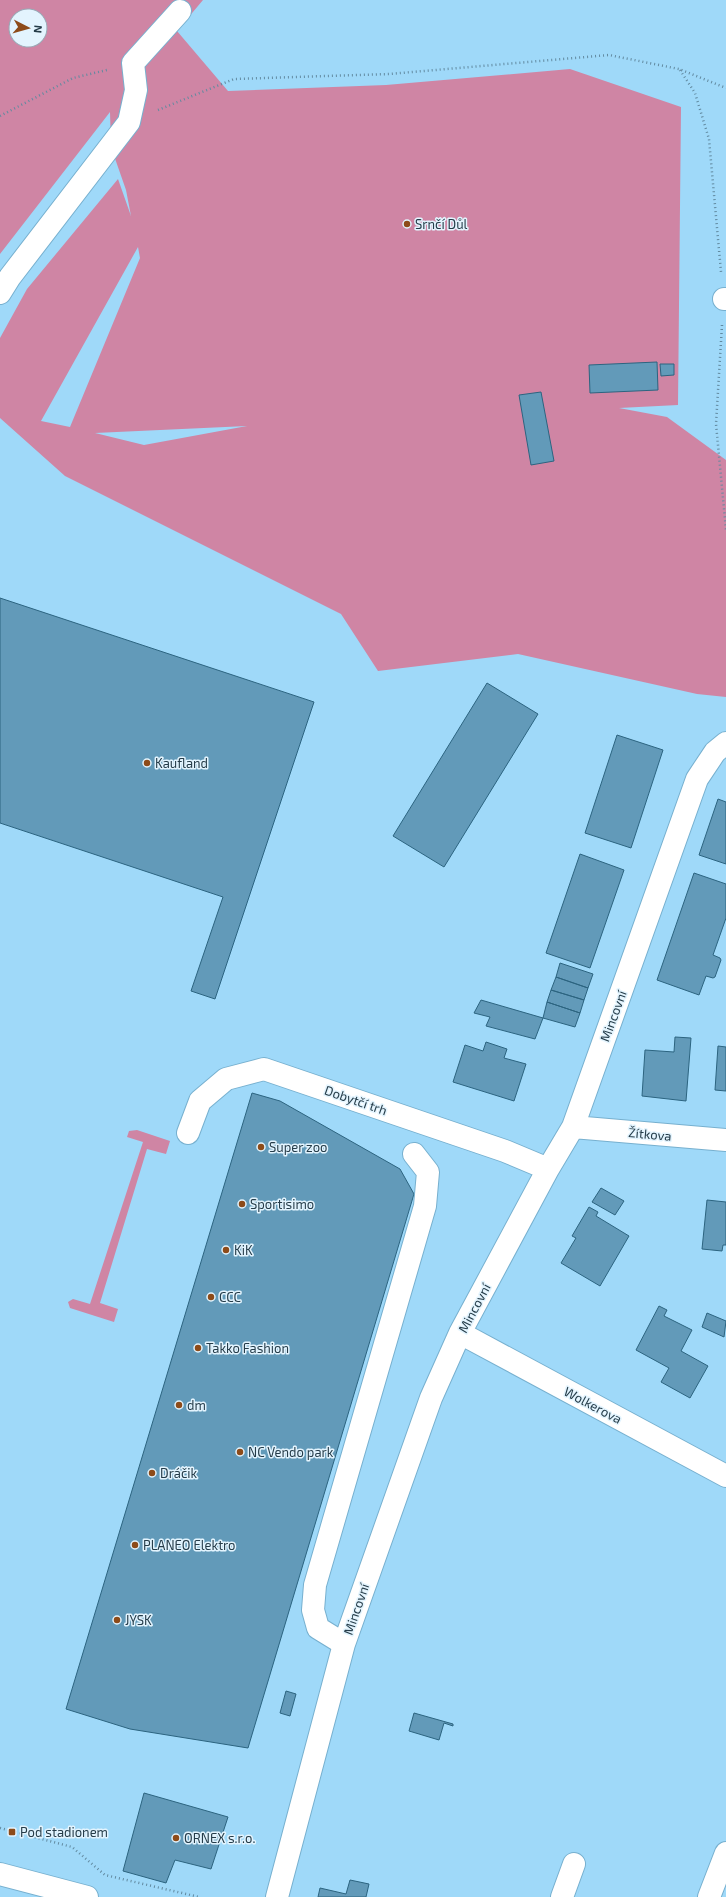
<svg xmlns="http://www.w3.org/2000/svg" width="726" height="1897" font-family="'Exo 2',sans-serif">
  <rect width="100%" height="100%" fill="#9fd9f9"/>
  <path fill="#cf85a4" fill-rule="evenodd" d="M 0,0 L 203,0 L 177,31 L 228,91 L 386,85 L 570,69 L 681,107 L 678,405 L 619,408 L 667,417 L 726,460 L 726,697 L 697,694 L 518,654 L 378,671 L 341,614 L 65,476 L 0,418 L 0,338 L 27,289 L 118,179 L 131,216 L 126,190 L 111,147 L 110,112 L 0,254 ZM 16,16 L 40,16 L 40,40 L 16,40 ZM 138,247 L 140,258 L 70,427 L 41,421 ZM 247,426 L 144,445 L 95,433 Z
    M 137,1130 L 170,1141 L 166,1154 L 147,1149 L 100,1303 L 118,1309 L 114,1322 L 70,1308 L 68,1302 L 73,1299 L 90,1304 L 143,1142 L 127,1137 L 129,1131 Z"/>
  <path fill="#629ab9" stroke="#2c6480" d="M 657,362 L 658,390 L 590,393 L 589,365 Z
    M 660,364 L 674,364 L 674,375 L 661,376 Z
    M 541,392 L 554,461 L 531,465 L 519,395 Z
    M 0,598 L 314,702 L 215,999 L 191,991 L 223,897 L 0,823 Z
    M 487,683 L 538,714 L 444,867 L 393,836 Z
    M 617,735 L 663,750 L 631,848 L 585,833 Z
    M 718,799 L 726,802 L 726,864 L 699,855 Z
    M 580,854 L 624,870 L 590,968 L 546,953 Z
    M 694,873 L 726,884 L 726,918 L 713,955 L 720,958 L 721,960 L 715,977 L 713,978 L 706,976 L 699,995 L 657,980 Z
    M 560,963 L 593,974 L 588,988 L 556,977 Z
    M 556,977 L 588,988 L 584,1000 L 551,990 Z
    M 551,990 L 584,1000 L 580,1013 L 547,1002 Z
    M 481,1000 L 543,1018 L 535,1039 L 486,1026 L 490,1017 L 474,1013 Z
    M 547,1002 L 580,1013 L 575,1027 L 543,1018 Z
    M 675,1037 L 691,1038 L 686,1101 L 642,1096 L 645,1050 L 674,1052 Z
    M 486,1042 L 507,1049 L 504,1058 L 526,1064 L 514,1101 L 453,1082 L 465,1045 L 483,1051 Z
    M 718,1046 L 726,1047 L 726,1091 L 715,1090 Z
    M 252,1093 L 280,1101 L 400,1169 L 414,1194 L 248,1748 L 130,1729 L 66,1709 Z
    M 601,1188 L 624,1201 L 615,1215 L 592,1202 Z
    M 707,1200 L 726,1202 L 726,1245 L 723,1245 L 722,1251 L 702,1249 Z
    M 589,1207 L 598,1212 L 596,1216 L 629,1236 L 600,1286 L 561,1263 L 576,1238 L 572,1236 Z
    M 659,1306 L 667,1310 L 664,1316 L 692,1330 L 681,1351 L 708,1366 L 690,1398 L 661,1382 L 669,1368 L 636,1350 Z
    M 707,1313 L 726,1321 L 724,1337 L 702,1327 Z
    M 286,1691 L 296,1694 L 290,1716 L 280,1713 Z
    M 414,1713 L 453,1724 L 453,1726 L 444,1723 L 439,1740 L 409,1731 Z
    M 144,1793 L 228,1817 L 211,1869 L 175,1860 L 166,1883 L 123,1871 Z
    M 350,1880 L 369,1884 L 366,1897 L 318,1897 L 320,1888 L 346,1894 Z"/>
  <g fill="none" stroke-linecap="round" stroke-linejoin="round">
    <defs>
      <path id="minor" d="M 0,293 L 10,277 L 129,122 L 136,90 L 133,63 L 180,11
        M 724,299 L 726,299
        M 573,1127 L 726,1140
        M 188,1133 L 200,1101 L 226,1079 L 264,1069 L 505,1151 L 548,1169
        M 460,1333 L 726,1476
        M 344,1644 L 318,1628 L 313,1610 L 315,1585 L 425,1206 L 428,1172 L 414,1154
        M 277,1897 L 344,1644 L 431,1398 L 460,1333 L 548,1169 L 573,1127 L 697,779 L 715,752 L 726,743
        M 562,1897 L 574,1864
        M 709,1897 L 726,1853"/>
      <path id="major" d="M 0,1874 L 87,1897"/>
    </defs>
    <use href="#minor" stroke="#77b0cf" stroke-width="24"/>
    <use href="#major" stroke="#77b0cf" stroke-width="24"/>
    <path stroke="#628aa0" stroke-width="2.5" stroke-dasharray="1 3" stroke-linecap="butt" d="M 680,70 L 695,93 L 709,139 L 721,272
      M 158,110 L 234,79 L 389,74 L 609,55 L 679,69 L 726,88
      M 0,116 L 73,78 L 107,70
      M 722,325 L 716,424 L 726,530
      M 0,1828 L 72,1847 L 105,1875 L 199,1897"/>
    <use href="#minor" stroke="#fff" stroke-width="22"/>
    <use href="#major" stroke="#fff" stroke-width="22"/>
  </g>
  <g fill="#8d4b19" stroke="#e3f4fe" stroke-width="1.5">
    <circle cx="407" cy="224" r="4"/>
    <circle cx="147" cy="763" r="4"/>
    <circle cx="261" cy="1147" r="4"/>
    <circle cx="242" cy="1204" r="4"/>
    <circle cx="226" cy="1250" r="4"/>
    <circle cx="211" cy="1297" r="4"/>
    <circle cx="198" cy="1348" r="4"/>
    <circle cx="179" cy="1405" r="4"/>
    <circle cx="240" cy="1452" r="4"/>
    <circle cx="152" cy="1473" r="4"/>
    <circle cx="135" cy="1545" r="4"/>
    <circle cx="117" cy="1620" r="4"/>
    <rect x="8" y="1828" width="8" height="8" rx="2"/>
    <circle cx="176" cy="1838" r="4"/>
  </g>
  <g text-anchor="middle" dominant-baseline="central" stroke-width="3" stroke-linejoin="round" paint-order="stroke">
    <g font-size="13" fill="#253c49" stroke="#e3f4fe" text-anchor="start">
      <text x="415" y="224">Srnčí Důl</text>
      <text x="155" y="763">Kaufland</text>
      <text x="269" y="1147">Super zoo</text>
      <text x="250" y="1204">Sportisimo</text>
      <text x="234" y="1250">KiK</text>
      <text x="219" y="1297">CCC</text>
      <text x="206" y="1348">Takko Fashion</text>
      <text x="187" y="1405">dm</text>
      <text x="248" y="1452">NC Vendo park</text>
      <text x="160" y="1473">Dráčik</text>
      <text x="143" y="1545">PLANEO Elektro</text>
      <text x="125" y="1620">JYSK</text>
      <text x="20" y="1832">Pod stadionem</text>
      <text x="184" y="1838">ORNEX s.r.o.</text>
    </g>
    <g font-size="13" fill="#253c49" stroke="#e3f4fe">
      <text transform="translate(613 1016) rotate(-70)">Mincovní</text>
      <text transform="translate(356 1100) rotate(19)">Dobytčí trh</text>
      <text transform="translate(650 1134) rotate(5)">Žítkova</text>
      <text transform="translate(474 1308) rotate(-62)">Mincovní</text>
      <text transform="translate(593 1405) rotate(28)">Wolkerova</text>
      <text transform="translate(356 1609) rotate(-71)">Mincovní</text>
    </g>
  </g>
  <g transform="translate(28 28) rotate(96)"><circle r="19" fill="#e3f4fe" stroke="#97aab6"/>
  <path d="M0-3L7 15L0 10L-7 15Z" fill="#8d4b19"/>
  <text y="-6" font-size="11" font-weight="bold" text-anchor="middle" fill="#253c49">N</text>
  </g>
</svg>
